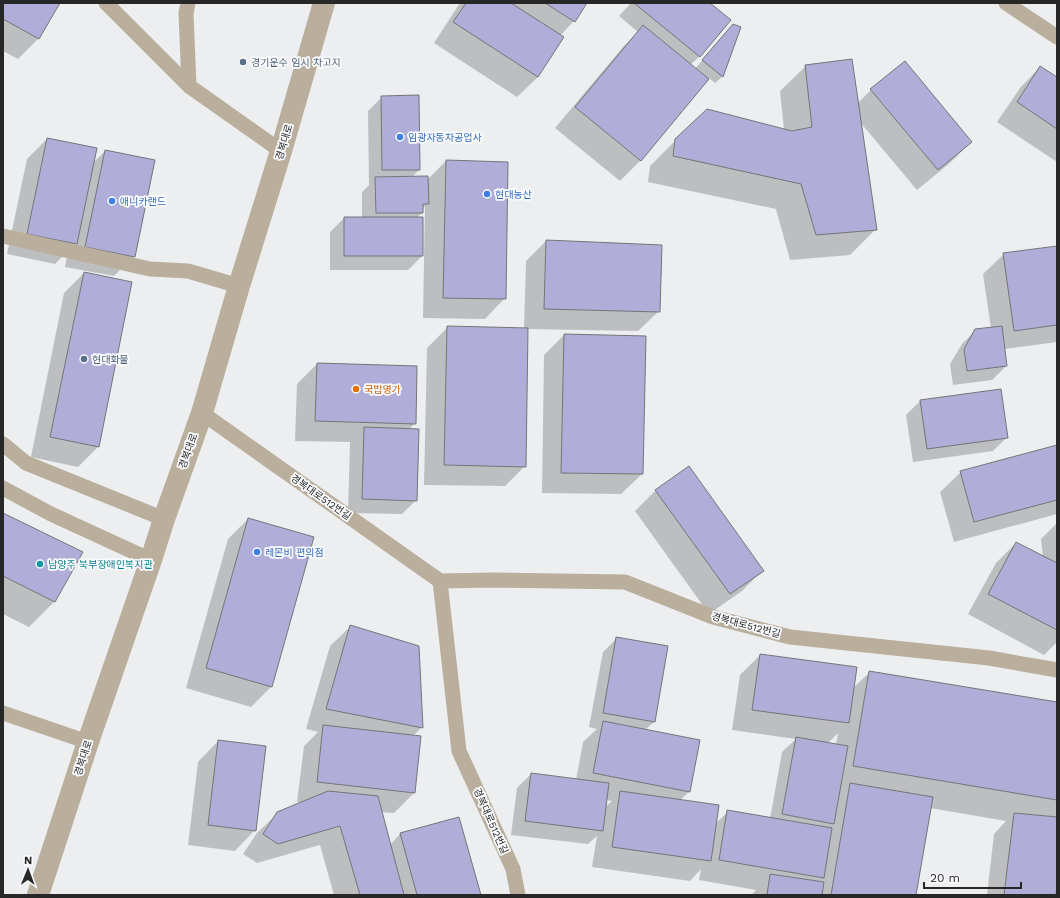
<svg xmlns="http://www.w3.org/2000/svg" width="1060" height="898" font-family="'Work Sans','Noto Sans KR',sans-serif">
  <rect width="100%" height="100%" fill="#eceef0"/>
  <path fill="#0003" fill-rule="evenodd" d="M 3,3 L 59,3 L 38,39 L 18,59 L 3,51 Z
    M 460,3 L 586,3 L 574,21 L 560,36 L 538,77 L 517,97 L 434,43 Z
    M 631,3 L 709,3 L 730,20 L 699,57 L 690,65 L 695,69 L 726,32 L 739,28 L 722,77 L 715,83 L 709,78 L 640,161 L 620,181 L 555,128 L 623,47 L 638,32 L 619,16 Z
    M 806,66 L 858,103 L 871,90 L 971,142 L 951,162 L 917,190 L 860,122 L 876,229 L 850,255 L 790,260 L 776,209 L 648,182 L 650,166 L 676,140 L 784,130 L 780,91 Z
    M 1040,67 L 1057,78 L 1057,162 L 997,122 L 1020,88 Z
    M 382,97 L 419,170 L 412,177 L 428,179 L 446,161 L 505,298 L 485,319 L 423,318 L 425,206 L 422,210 L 422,213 L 416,218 L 422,256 L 408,270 L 330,270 L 330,232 L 344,218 L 362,218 L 362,192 L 369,185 L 368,111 Z
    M 47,139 L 92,164 L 105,151 L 134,256 L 114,276 L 65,267 L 68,251 L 55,264 L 7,254 L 27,159 Z
    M 546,241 L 659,311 L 638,331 L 527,329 L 525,466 L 505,486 L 424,485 L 427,348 L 448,327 L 524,329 L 526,261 Z
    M 1057,247 L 1057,342 L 1004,349 L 1006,366 L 992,380 L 953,385 L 950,364 L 962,344 L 976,330 L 991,328 L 983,274 L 1004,254 Z
    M 84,273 L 98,447 L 78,467 L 31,457 L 64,293 Z
    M 564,335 L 645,337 L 642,474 L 621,494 L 542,493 L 544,355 Z
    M 317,364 L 416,367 L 415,423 L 409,429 L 416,500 L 402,514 L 348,513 L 350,442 L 295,441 L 297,384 Z
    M 920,401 L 1007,437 L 993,451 L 913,462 L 906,415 Z
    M 1057,446 L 1057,514 L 954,542 L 940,492 L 961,472 Z
    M 655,491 L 762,571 L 742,591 L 709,614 L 635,511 Z
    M 3,515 L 55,601 L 29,627 L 3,614 Z
    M 248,519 L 271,687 L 251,707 L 186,688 L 228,539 Z
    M 1057,523 L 1057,642 L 1044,655 L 968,614 L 996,563 L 1016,543 L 1043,557 L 1041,539 Z
    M 351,626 L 422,727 L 413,736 L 414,793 L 394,813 L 381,812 L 390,845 L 400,834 L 480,895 L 334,895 L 320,845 L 257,863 L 243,854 L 257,833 L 278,813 L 302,803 L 297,802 L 304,746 L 318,732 L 306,729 L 330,646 Z
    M 617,638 L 667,646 L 654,722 L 645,730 L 689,792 L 680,800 L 715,824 L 728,812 L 770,819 L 782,752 L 796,739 L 732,730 L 740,675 L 760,655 L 853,688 L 870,672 L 1057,703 L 1057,882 L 1055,895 L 987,895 L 994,834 L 1006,821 L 930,808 L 915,895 L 751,895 L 756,890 L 699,880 L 701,869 L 690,881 L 592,867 L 597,836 L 588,844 L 511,835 L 517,788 L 531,774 L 576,780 L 583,742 L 597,729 L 589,727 L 603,652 ZM 838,733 L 836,745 L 827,744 ZM 606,800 L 612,801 L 605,807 Z
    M 218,741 L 255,830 L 235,851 L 188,845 L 198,762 Z"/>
  <path fill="#b0add9" stroke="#757577" d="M 3,3 L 60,3 L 39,39 L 3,19 Z
    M 466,3 L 511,3 L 564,37 L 538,77 L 453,22 Z
    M 545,3 L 587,3 L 575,22 Z
    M 634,3 L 710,3 L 731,20 L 700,57 Z
    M 733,24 L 741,27 L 723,77 L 702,60 Z
    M 643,25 L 709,79 L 641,161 L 575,107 Z
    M 852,59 L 877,230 L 816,235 L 801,184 L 673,156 L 675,139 L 707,109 L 792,131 L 812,127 L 805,65 Z
    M 905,61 L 972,142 L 938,170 L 870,89 Z
    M 1040,66 L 1057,77 L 1057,129 L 1017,102 Z
    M 419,95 L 420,170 L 382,170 L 381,96 Z
    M 47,138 L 97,148 L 77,244 L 27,234 Z
    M 105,150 L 155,160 L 135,257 L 85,247 Z
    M 446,160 L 508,162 L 506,299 L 443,298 Z
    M 428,176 L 429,204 L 423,204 L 423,213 L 376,213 L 375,177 Z
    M 344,217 L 423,217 L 423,256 L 344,256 Z
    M 546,240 L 662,245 L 660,312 L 544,309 Z
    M 1057,246 L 1057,325 L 1014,331 L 1003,253 Z
    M 84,272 L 132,282 L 99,447 L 50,437 Z
    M 447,326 L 528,328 L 526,467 L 444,465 Z
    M 1002,326 L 1007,366 L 967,371 L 964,349 L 975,329 Z
    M 564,334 L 646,336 L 643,474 L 561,473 Z
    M 317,363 L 417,366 L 416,424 L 315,421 Z
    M 1001,389 L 1008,438 L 927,449 L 920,400 Z
    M 364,427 L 419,429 L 417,501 L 362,499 Z
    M 1057,445 L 1057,500 L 974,522 L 960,471 Z
    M 689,466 L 764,571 L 730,594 L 655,490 Z
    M 3,513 L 83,552 L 55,602 L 3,576 Z
    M 248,518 L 314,537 L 272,687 L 206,668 Z
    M 1016,542 L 1057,563 L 1057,630 L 988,594 Z
    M 350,625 L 419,646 L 423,728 L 326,709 Z
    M 616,637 L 668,646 L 655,722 L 603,713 Z
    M 760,654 L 857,667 L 849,723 L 752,710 Z
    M 869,671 L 1057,702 L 1057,800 L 853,766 Z
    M 603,721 L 700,740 L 690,792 L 593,773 Z
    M 323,725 L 421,736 L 415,793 L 317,782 Z
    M 796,737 L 848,746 L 834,824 L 782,814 Z
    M 218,740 L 266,746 L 256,831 L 208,825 Z
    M 531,773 L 609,783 L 603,831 L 525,821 Z
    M 850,783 L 933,797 L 916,895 L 831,895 Z
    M 328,791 L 378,796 L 404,895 L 360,895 L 340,826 L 278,844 L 263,834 L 277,812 Z
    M 620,791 L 719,805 L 711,861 L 612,847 Z
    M 727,810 L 832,828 L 824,878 L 719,860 Z
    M 1014,813 L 1057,817 L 1057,884 L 1056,895 L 1004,895 Z
    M 459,817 L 481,895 L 417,895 L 400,833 Z
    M 770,874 L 824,882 L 822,895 L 767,895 Z"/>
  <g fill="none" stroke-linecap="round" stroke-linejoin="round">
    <path stroke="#baae9c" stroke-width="15" d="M 106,3 L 189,86 L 281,151
      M 188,3 L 186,13 L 189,86
      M 1006,3 L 1057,37
      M 3,236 L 150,269 L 188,271 L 239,286
      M 202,413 L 440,581 L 459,751 L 513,869 L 518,895
      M 3,444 L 26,463 L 164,519
      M 3,488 L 51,514 L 151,560
      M 440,581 L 494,580 L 625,582 L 713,617 L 790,637 L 989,658 L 1057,670
      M 3,713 L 88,742"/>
    <path stroke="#baae9c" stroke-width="22" d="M 38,895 L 88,742 L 151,560 L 164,519 L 202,413 L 239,286 L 281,151 L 324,3"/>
  </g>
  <g fill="#5c6f8a" stroke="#fafbfd" stroke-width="1.5">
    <circle cx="243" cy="62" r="4"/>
    <circle cx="84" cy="359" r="4"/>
  </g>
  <g fill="#3f7fe0" stroke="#fafbfd" stroke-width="1.5">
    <circle cx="400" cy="137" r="4"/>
    <circle cx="487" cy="194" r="4"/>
    <circle cx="112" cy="201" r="4"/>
    <circle cx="257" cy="552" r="4"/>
  </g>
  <circle fill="#e8710a" stroke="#fafbfd" stroke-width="1.5" cx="356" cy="389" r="4"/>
  <circle fill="#0f9aa8" stroke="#fafbfd" stroke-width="1.5" cx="40" cy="564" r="4"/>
  <g text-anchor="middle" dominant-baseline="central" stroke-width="3.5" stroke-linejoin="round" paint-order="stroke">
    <g font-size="10" fill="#4e5e75" stroke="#fafbfd" text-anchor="start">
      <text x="251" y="62">경기운수 임시 차고지</text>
      <text x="92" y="359">현대화물</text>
    </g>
    <g font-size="10" fill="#366cbe" stroke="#fafbfd" text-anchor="start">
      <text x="408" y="137">임광자동차공업사</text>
      <text x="495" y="194">현대농산</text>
      <text x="120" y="201">애니카랜드</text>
      <text x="265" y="552">레몬비 편의점</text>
    </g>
    <g font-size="10" fill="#272728" stroke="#fafbfd">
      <text transform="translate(284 142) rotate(-73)">경복대로</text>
      <text transform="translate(188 451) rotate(-70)">경복대로</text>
      <text transform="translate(321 497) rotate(35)">경복대로512번길</text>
      <text transform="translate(746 625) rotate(15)">경복대로512번길</text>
      <text transform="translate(83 758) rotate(-72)">경복대로</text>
      <text transform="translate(491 821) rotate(66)">경복대로512번길</text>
    </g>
    <g font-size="10" fill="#c56008" stroke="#fafbfd" text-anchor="start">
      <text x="364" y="389">국밥명가</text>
    </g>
    <g font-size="10" fill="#0d838f" stroke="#fafbfd" text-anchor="start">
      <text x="48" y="564">남양주 북부장애인복지관</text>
    </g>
  </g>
  <rect width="1060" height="898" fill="none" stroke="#272728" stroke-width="8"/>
  <g transform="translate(28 870) rotate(1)" stroke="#fafbfd" stroke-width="3" paint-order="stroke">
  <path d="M0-3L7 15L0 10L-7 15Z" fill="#272728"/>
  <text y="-6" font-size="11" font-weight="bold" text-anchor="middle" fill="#272728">N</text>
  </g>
  <path d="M924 882v6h97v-6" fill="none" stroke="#272728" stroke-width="2"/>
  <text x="930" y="882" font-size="12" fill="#272728" stroke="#fafbfd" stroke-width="3" paint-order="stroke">20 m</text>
</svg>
